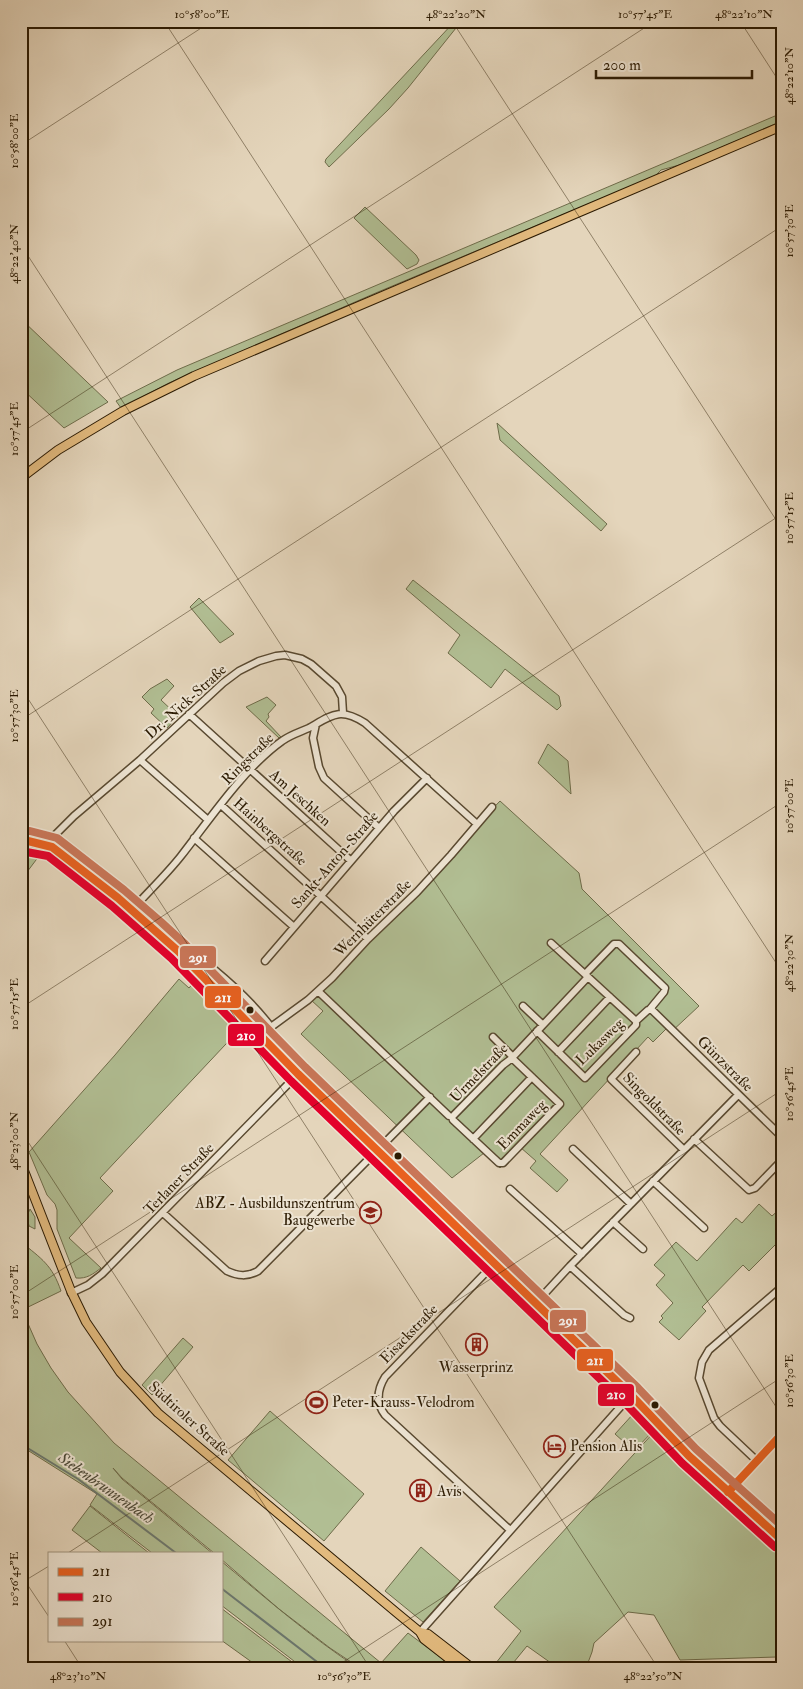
<svg xmlns="http://www.w3.org/2000/svg" width="803" height="1689" font-family="'IM FELL Double Pica',serif">
  <rect width="100%" height="100%" fill="#e4d5bb"/>
  <filter id="stains"><feTurbulence type="fractalNoise" baseFrequency=".004" numOctaves="4"/><feColorMatrix values="0 0 0 0 .2 0 0 0 0 .09 0 0 0 0 .02 0 0 0 .5 -.17"/></filter>
  <radialGradient id="worn" r=".72"><stop offset=".6" stop-color="#630" stop-opacity="0"/><stop offset="1" stop-color="#630" stop-opacity=".3"/></radialGradient>
  <path fill="#b1be93" stroke="#6e6c4a" d="M 455,21 L 463,21 L 456,28 L 408,88 L 389,109 L 329,167 L 325,162 L 326,159 Z
    M 782,113 L 782,121 L 683,164 L 661,170 L 655,176 L 378,292 L 169,383 L 121,408 L 116,401 L 177,370 Z
    M 365,207 L 416,255 L 419,260 L 417,264 L 407,269 L 354,218 Z
    M 21,319 L 108,402 L 64,428 L 21,388 Z
    M 497,423 L 607,524 L 601,531 L 500,440 Z
    M 413,580 L 559,696 L 561,706 L 557,710 L 505,669 L 491,688 L 448,653 L 460,635 L 406,589 Z
    M 199,598 L 234,634 L 220,643 L 190,607 Z
    M 167,679 L 174,686 L 161,700 L 178,716 L 167,728 L 151,713 L 154,709 L 142,697 L 150,689 Z
    M 267,697 L 276,705 L 268,714 L 269,717 L 266,721 L 281,737 L 279,738 L 246,707 Z
    M 548,744 L 568,761 L 571,794 L 538,763 Z
    M 500,801 L 579,873 L 582,889 L 699,1006 L 670,1033 L 666,1029 L 653,1042 L 648,1037 L 540,1154 L 568,1180 L 557,1192 L 530,1168 L 536,1161 L 520,1147 L 500,1168 L 484,1153 L 452,1178 L 301,1034 L 323,1011 L 311,1000 Z
    M 23,821 L 25,823 L 23,828 L 37,837 L 21,837 L 21,823 Z
    M 28,845 L 42,852 L 21,880 L 21,846 Z
    M 179,979 L 189,988 L 196,980 L 241,1028 L 100,1178 L 113,1191 L 69,1238 L 101,1268 C 93,1274 87,1279 76,1278 L 57,1229 L 57,1210 L 55,1204 L 47,1195 L 29,1152 L 115,1055 Z
    M 759,1204 L 772,1216 L 782,1207 L 782,1238 L 749,1271 L 743,1265 L 702,1307 L 706,1311 L 679,1340 L 659,1322 L 663,1318 L 661,1316 L 673,1303 L 656,1285 L 665,1275 L 654,1265 L 676,1242 L 697,1261 L 736,1218 L 742,1223 Z
    M 30,1209 L 35,1217 L 35,1229 L 29,1226 L 27,1216 Z
    M 21,1242 C 42,1259 52,1265 61,1291 L 22,1310 L 37,1344 L 51,1368 L 68,1392 L 114,1443 L 381,1663 L 408,1633 L 444,1660 L 438,1668 L 360,1668 L 330,1648 L 279,1609 L 221,1559 L 221,1553 L 214,1553 L 122,1478 L 113,1468 L 122,1479 L 212,1553 L 152,1553 L 90,1505 L 97,1494 L 21,1446 Z
    M 183,1338 L 193,1347 L 152,1395 L 142,1385 Z
    M 270,1411 L 364,1494 L 324,1541 L 228,1460 Z
    M 634,1413 L 653,1431 L 634,1451 L 615,1434 Z
    M 655,1431 L 697,1474 L 782,1549 L 782,1651 L 777,1657 L 680,1660 L 654,1615 L 628,1612 L 594,1643 L 592,1652 L 586,1668 L 558,1668 L 527,1646 L 509,1668 L 492,1668 L 521,1631 L 494,1607 Z
    M 90,1506 L 149,1553 L 102,1553 L 72,1530 Z
    M 421,1547 L 460,1581 L 423,1622 L 385,1591 Z
    M 221,1561 C 266,1598 309,1636 358,1668 L 303,1668 L 221,1605 Z
    M 221,1608 L 300,1668 L 260,1668 L 221,1640 Z"/>
  <g fill="none" stroke-linecap="round" stroke-linejoin="round">
    <path stroke="#6c786f" stroke-width="2" d="M 21,1444 L 78,1479 L 176,1553
      M 221,1588 L 325,1668"/>
    <defs>
      <path id="minor" d="M 189,714 L 350,860
        M 316,724 L 313,738 L 319,767 L 324,778 L 379,828
        M 140,760 L 208,820
        M 221,805 L 368,939
        M 194,838 L 294,927
        M 21,841 L 28,841 L 52,847 L 118,898 L 154,929 L 178,951 L 298,1074 L 631,1395 L 689,1456 L 782,1540
        M 52,847 L 51,839 L 74,816 L 140,760 L 223,683 L 239,671 L 259,661 L 276,656 L 285,655 L 302,659 L 311,664 L 336,686 L 342,697 L 343,713
        M 132,910 C 148,892 166,875 181,856 C 210,819 244,768 282,741 C 290,735 300,732 309,728 C 332,715 340,707 365,723 L 477,824
        M 158,931 L 164,932 C 202,958 243,990 271,1027
        M 551,943 L 636,1021
        M 265,961 L 394,811 L 427,778
        M 585,974 L 614,944 L 619,944 L 665,988 L 664,992 L 650,1009
        M 318,991 L 449,1116 L 452,1117 L 453,1120 L 499,1163 L 503,1163 L 560,1104 L 512,1058
        M 523,1006 L 543,1025
        M 636,1021 L 648,1010 L 652,1010 L 782,1137
        M 537,1031 L 585,1078 L 636,1025 L 636,1021
        M 261,1037 L 271,1027 L 308,1000 L 332,978 L 368,939 L 417,892 L 451,855 L 492,807
        M 493,1037 L 513,1057
        M 558,1052 L 610,997
        M 636,1052 L 611,1079 L 684,1150
        M 452,1117 L 503,1065 L 511,1059 L 588,977
        M 473,1139 L 532,1077
        M 694,1139 L 749,1190 L 755,1188 L 782,1160
        M 573,1149 L 631,1204
        M 653,1181 L 704,1228
        M 510,1189 L 582,1254
        M 163,1213 L 227,1271 C 238,1276 247,1277 258,1271 L 430,1097
        M 613,1222 L 643,1249
        M 494,1264 L 385,1377 C 377,1390 376,1403 385,1415 L 510,1530
        M 570,1266 L 738,1095
        M 71,1293 L 88,1285 L 102,1274 L 298,1074
        M 536,1303 L 570,1266 L 624,1315 L 630,1318
        M 756,1460 L 720,1426 L 714,1418 L 699,1378 L 702,1362 L 709,1350 L 782,1287
        M 728,1492 L 782,1434
        M 420,1632 L 631,1395
        M 776,1668 L 782,1661"/>
      <path id="major" d="M 21,478 L 58,450 L 123,411 L 194,376 L 782,126
        M 21,1163 L 71,1291 L 86,1322 L 120,1372 L 158,1413 L 397,1613 L 420,1632 L 428,1634 L 472,1668
        M 420,1632 L 424,1639 L 461,1668"/>
    </defs>
    <use href="#minor" stroke="#594930" stroke-width="9"/>
    <use href="#major" stroke="#2b1a02" stroke-width="10"/>
    <use href="#minor" stroke="#ede4d3" stroke-width="6"/>
    <use href="#major" stroke="#e2ba7e" stroke-width="8"/>
    <defs>
      <path id="bus-1" d="M 21,841 L 28,841 L 52,847 L 118,898 L 178,951 L 298,1074 L 631,1395 L 689,1456 L 782,1540
        M 728,1492 L 782,1434"/>
      <path id="bus-2" d="M 21,851 L 48,856 L 112,906 L 171,958 L 291,1081 L 624,1402 L 682,1463 L 775,1547"/>
      <path id="bus-3" d="M 21,831 L 30,831 L 57,838 L 124,890 L 161,922 L 185,944 L 305,1067 L 638,1388 L 696,1449 L 782,1526"/>
    </defs>
    <use href="#bus-1" stroke="#ede4d3" stroke-width="11"/>
    <use href="#bus-2" stroke="#ede4d3" stroke-width="11"/>
    <use href="#bus-3" stroke="#ede4d3" stroke-width="11"/>
    <use href="#bus-1" stroke="#e86120" stroke-width="8"/>
    <use href="#bus-2" stroke="#e4002b" stroke-width="8"/>
    <use href="#bus-3" stroke="#c97658" stroke-width="8"/>
  </g>
  <path fill="none" stroke="#2b1a02" stroke-width="1" stroke-opacity="0.45" d="M 164,21 L 782,972M 452,21 L 782,529M 740,21 L 782,86M 21,145 L 212,21M 21,245 L 782,1416M 21,433 L 655,21M 21,688 L 658,1668M 21,720 L 782,226M 21,1008 L 782,514M 21,1131 L 370,1668M 21,1296 L 782,802M 68,1553 L 782,1090M 21,1575 L 49,1617M 21,1583 L 49,1566M 64,1640 L 82,1668M 334,1668 L 782,1377M 777,1668 L 782,1665"/>
  <defs>
    <symbol id="school-ring" viewBox="-11 -11 22 22"><circle r="9.5" fill="#ede4d3" stroke="#8f2418" stroke-width="1.5"/><path d="M0-5L7-2L0 1L-7-2ZM-4 1L0 2.5L4 1V4Q0 6-4 4Z" fill="#8f2418"/></symbol>
    <symbol id="building-ring" viewBox="-11 -11 22 22"><circle r="9.5" fill="#ede4d3" stroke="#8f2418" stroke-width="1.5"/><path d="M-4-6H4V6H1V3H-1V6H-4ZM-2.5-4.3h1.7v1.8h-1.7ZM.8-4.3h1.7v1.8H.8ZM-2.5-1h1.7V.8h-1.7ZM.8-1h1.7V.8H.8Z" fill="#8f2418"/></symbol>
    <symbol id="stadium-ring" viewBox="-11 -11 22 22"><circle r="9.5" fill="#ede4d3" stroke="#8f2418" stroke-width="1.5"/><path d="M0-5a6.5 5 0 1 0 0 10a6.5 5 0 1 0 0-10ZM-3.5-1.8h7v3.6h-7Z" fill="#8f2418"/></symbol>
    <symbol id="hotel-ring" viewBox="-11 -11 22 22"><circle r="9.5" fill="#ede4d3" stroke="#8f2418" stroke-width="1.5"/><path d="M-6-4.5h1.5V1H6V5H4.5V3h-9V5H-6ZM-4 0a1.8 1.8 0 1 1 3.6 0ZM.5 0V-2.5h3Q6-2.5 6 0Z" fill="#8f2418"/></symbol>
  </defs>
  <g fill-rule="evenodd">
    <use href="#school-ring" x="358" y="1200" width="25" height="25"/>
    <use href="#building-ring" x="464" y="1332" width="25" height="25"/>
    <use href="#stadium-ring" x="304" y="1390" width="25" height="25"/>
    <use href="#hotel-ring" x="542" y="1434" width="25" height="25"/>
    <use href="#building-ring" x="408" y="1478" width="25" height="25"/>
  </g>
  <g fill="#2b1a02" stroke="#ede4d3" stroke-width="2">
    <circle cx="250" cy="1010" r="4.5"/>
    <circle cx="398" cy="1156" r="4.5"/>
    <circle cx="655" cy="1405" r="4.5"/>
  </g>
  <g text-anchor="middle" dominant-baseline="central" stroke-width="4" stroke-linejoin="round" paint-order="stroke">
    <g font-size="15" fill="#2b1a02" stroke="#ede4d3">
      <text transform="translate(186 702) rotate(-42)">Dr.-Nick-Straße</text>
      <text transform="translate(248 759) rotate(-45)">Ringstraße</text>
      <text transform="translate(300 798) rotate(42)">Am Jeschken</text>
      <text transform="translate(270 832) rotate(42)">Hainbergstraße</text>
      <text transform="translate(335 860) rotate(-49)">Sankt-Anton-Straße</text>
      <text transform="translate(373 918) rotate(-45)">Wernhüterstraße</text>
      <text transform="translate(600 1042) rotate(-44)">Lukasweg</text>
      <text transform="translate(725 1064) rotate(45)">Günzstraße</text>
      <text transform="translate(479 1073) rotate(-46)">Urmelstraße</text>
      <text transform="translate(654 1104) rotate(45)">Singoldstraße</text>
      <text transform="translate(522 1125) rotate(-46)">Emmaweg</text>
      <text transform="translate(179 1179) rotate(-46)">Terlaner Straße</text>
      <text transform="translate(409 1334) rotate(-46)">Eisackstraße</text>
      <text transform="translate(189 1419) rotate(42)">Südtiroler Straße</text>
    </g>
    <g font-size="15" fill="#2b1a02" stroke="#ede4d3" text-anchor="start">
      <text x="355" y="1203" text-anchor="end">ABZ - Ausbildunszentrum<tspan x="355" dy="17">Baugewerbe</tspan></text>
      <text x="476" y="1367" text-anchor="middle">Wasserprinz</text>
      <text x="332" y="1402">Peter-Krauss-Velodrom</text>
      <text x="570" y="1446">Pension Alis</text>
      <text x="437" y="1491">Avis</text>
    </g>
    <g font-size="16" font-style="italic" fill="#4b4938" stroke="#ede4d3">
      <text transform="translate(106 1488) rotate(35)">Siebenbrunnenbach</text>
    </g>
  </g>
  <g stroke="#ede4d3" stroke-width="2">
    <rect x="179" y="945" width="38" height="24" rx="5" fill="#c97658"/>
    <rect x="204" y="985" width="38" height="24" rx="5" fill="#e86120"/>
    <rect x="227" y="1023" width="38" height="24" rx="5" fill="#e4002b"/>
    <rect x="549" y="1309" width="38" height="24" rx="5" fill="#c97658"/>
    <rect x="576" y="1348" width="38" height="24" rx="5" fill="#e86120"/>
    <rect x="597" y="1383" width="38" height="24" rx="5" fill="#e4002b"/>
  </g>
  <g font-size="14" text-anchor="middle" font-weight="bold" fill="#fff">
    <text x="198" y="962">291</text>
    <text x="223" y="1002">211</text>
    <text x="246" y="1040">210</text>
    <text x="568" y="1325">291</text>
    <text x="595" y="1365">211</text>
    <text x="616" y="1399">210</text>
  </g>
  <rect width="803" height="1689" fill="none" stroke="#e4d5bb" stroke-width="55"/>
  <rect x="48" y="1552" width="175" height="90" fill="#ede4d3" stroke="#9f937f"/>
  <rect x="58" y="1568" width="25" height="8" fill="#e86120" stroke="#9f937f"/>
  <text x="92" y="1576" font-size="15" fill="#2b1a02">211</text>
  <rect x="58" y="1593" width="25" height="8" fill="#e4002b" stroke="#9f937f"/>
  <text x="92" y="1602" font-size="15" fill="#2b1a02">210</text>
  <rect x="58" y="1618" width="25" height="8" fill="#c97658" stroke="#9f937f"/>
  <text x="92" y="1626" font-size="15" fill="#2b1a02">291</text>
  <path d="M596 70v8h156v-8" fill="none" stroke="#2b1a02" stroke-width="2.5"/>
  <text x="603" y="70" font-size="15" fill="#2b1a02" stroke="#ede4d3" stroke-width="4" paint-order="stroke">200 m</text>
  <rect x="28" y="28" width="748" height="1634" fill="none" stroke="#2b1a02" stroke-width="2"/>
  <g font-size="12" text-anchor="middle" fill="#2b1a02">
    <text x="202" y="18">10°58'00"E</text>
    <text x="456" y="18">48°22'20"N</text>
    <text x="645" y="18">10°57'45"E</text>
    <text x="744" y="18">48°22'10"N</text>
    <text transform="translate(789 76) rotate(-90)" y="4">48°22'10"N</text>
    <text transform="translate(14 141) rotate(-90)" y="4">10°58'00"E</text>
    <text transform="translate(789 231) rotate(-90)" y="4">10°57'30"E</text>
    <text transform="translate(14 254) rotate(-90)" y="4">48°22'40"N</text>
    <text transform="translate(14 429) rotate(-90)" y="4">10°57'45"E</text>
    <text transform="translate(789 518) rotate(-90)" y="4">10°57'15"E</text>
    <text transform="translate(14 716) rotate(-90)" y="4">10°57'30"E</text>
    <text transform="translate(789 806) rotate(-90)" y="4">10°57'00"E</text>
    <text transform="translate(789 963) rotate(-90)" y="4">48°22'30"N</text>
    <text transform="translate(14 1004) rotate(-90)" y="4">10°57'15"E</text>
    <text transform="translate(789 1094) rotate(-90)" y="4">10°56'45"E</text>
    <text transform="translate(14 1141) rotate(-90)" y="4">48°23'00"N</text>
    <text transform="translate(14 1292) rotate(-90)" y="4">10°57'00"E</text>
    <text transform="translate(789 1381) rotate(-90)" y="4">10°56'30"E</text>
    <text transform="translate(14 1579) rotate(-90)" y="4">10°56'45"E</text>
    <text x="78" y="1680">48°23'10"N</text>
    <text x="344" y="1680">10°56'30"E</text>
    <text x="653" y="1680">48°22'50"N</text>
  </g>
  <rect width="100%" height="100%" filter="url(#stains)"/>
  <rect width="100%" height="100%" fill="url(#worn)"/>
</svg>
